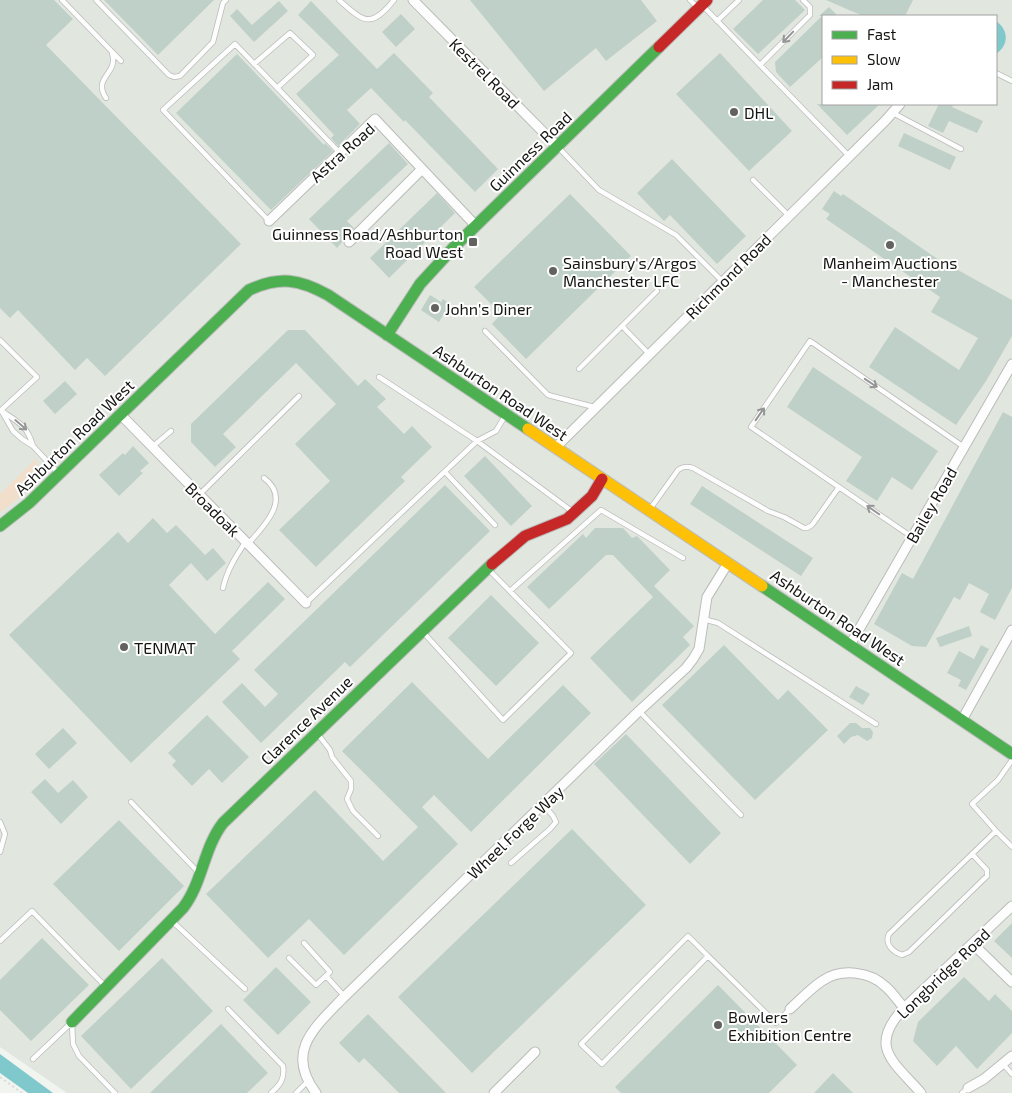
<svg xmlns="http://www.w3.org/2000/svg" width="1012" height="1093" font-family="'Exo 2',sans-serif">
  <rect width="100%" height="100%" fill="#f2f4f0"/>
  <path fill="#e1e6df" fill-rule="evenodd" d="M 0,0 L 1012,0 L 1012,1093 L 67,1093 L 0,1047 ZM 823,16 L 996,16 L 996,104 L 823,104 Z"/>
  <path fill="#f1decb" d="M 37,458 C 37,465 38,472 36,479 C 31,489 10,506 0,512 L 0,494 Z"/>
  <path fill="#7fc8cc" d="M 996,21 C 1009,30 1009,45 996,54 Z
    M 0,1054 L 53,1093 L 28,1093 L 0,1073 Z"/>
  <path fill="#bfd0c8" d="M 0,0 L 54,0 L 73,19 L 46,45 L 241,244 L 105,376 L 87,358 L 75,370 L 18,310 L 10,318 L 0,308 Z
    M 104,0 L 214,0 L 158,55 Z
    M 470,0 L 641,0 L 657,21 L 606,61 L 596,48 L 544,91 Z
    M 763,0 L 795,0 L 805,10 L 758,54 L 733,29 Z
    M 826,0 L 913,0 L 905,16 L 863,16 Z
    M 279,1 L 288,11 L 254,42 L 230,16 L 237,9 L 252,25 Z
    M 311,1 L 377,69 L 394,53 L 433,93 L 429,97 L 498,169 L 475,192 L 405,120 L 404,122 L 371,88 L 347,110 L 360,124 L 338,146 L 331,138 L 334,135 L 296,94 L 339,55 L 298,15 Z
    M 829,7 L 838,16 L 823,16 L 823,57 L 790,87 L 776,72 L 775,62 L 822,16 L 819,16 Z
    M 401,14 L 415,29 L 396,47 L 382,32 Z
    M 720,53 L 792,131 L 749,171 L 676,94 Z
    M 237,54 L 324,145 L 325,143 L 333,151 L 271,210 L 176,113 Z
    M 817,104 L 880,104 L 847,135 Z
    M 939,104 L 954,104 L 952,107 L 983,121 L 977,133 L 949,121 L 943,133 L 928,126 Z
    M 904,133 L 956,157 L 950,170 L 898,146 Z
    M 389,143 L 408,164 L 347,221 L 354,228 L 337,248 L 309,219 Z
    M 672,159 L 746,236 L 717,264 L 670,215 L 664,221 L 637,193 Z
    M 834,191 L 841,196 L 843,194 L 955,271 L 956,269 L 1012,300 L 1012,336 L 986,381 L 956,425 L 869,367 L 895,327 L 959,370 L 978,338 L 931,312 L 940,297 L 826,219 L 830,214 L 822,209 Z
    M 437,193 L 455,213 L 389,278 L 370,258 Z
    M 570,194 L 631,256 L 526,359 L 492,324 L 501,314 L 474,287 Z
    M 430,295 L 441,302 L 443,299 L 450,304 L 439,322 L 421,310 Z
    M 288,330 L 305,330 L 358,386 L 365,379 L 386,399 L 377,407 L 404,434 L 412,426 L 432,447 L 401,477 L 405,481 L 316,567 L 279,530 L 330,481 L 295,444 L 336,404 L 296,363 L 223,434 L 236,447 L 215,467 L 191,442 L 191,424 Z
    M 813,367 L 938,451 L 912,490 L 892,477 L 877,501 L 846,481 L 862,457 L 787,407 Z
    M 65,381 L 77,394 L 55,414 L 43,401 Z
    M 1003,412 L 1012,417 L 1012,588 L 995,620 L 980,612 L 989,594 L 969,583 L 960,600 L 954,597 L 926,647 L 912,646 L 874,624 L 902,573 L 913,579 Z
    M 133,446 L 149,463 L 140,471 L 143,473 L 119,496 L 99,475 L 123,453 L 125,455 Z
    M 485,456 L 532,506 L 511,526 L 464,476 Z
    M 445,485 L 490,531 L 350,667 L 345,662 L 261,743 L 222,702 L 242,683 L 265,707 L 278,694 L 254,670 Z
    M 702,486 L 813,558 L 801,576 L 690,504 Z
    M 153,518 L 167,533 L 176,525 L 205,555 L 213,548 L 226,563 L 207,581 L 191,563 L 169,585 L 215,634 L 268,582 L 285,599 L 232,651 L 240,659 L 131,763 L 9,635 L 118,532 L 128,543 Z
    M 595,528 L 623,528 L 632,538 L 637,536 L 670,570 L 654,586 L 694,626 L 683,637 L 690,645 L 632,702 L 590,658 L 653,597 L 613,555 L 606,555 L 549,609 L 527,587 L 583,534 L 586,538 Z
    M 491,595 L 539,643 L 496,686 L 448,638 Z
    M 969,626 L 972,636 L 940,647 L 936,638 Z
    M 724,645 L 778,700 L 788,690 L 828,730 L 755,800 L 662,705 Z
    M 981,645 L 989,649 L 966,690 L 958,686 L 961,680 L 947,673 L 959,651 L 974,659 Z
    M 412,682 L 488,759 L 563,685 L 591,713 L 471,832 L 434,795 L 422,807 L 458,844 L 344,955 L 309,919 L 268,958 L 206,894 L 315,790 L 383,861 L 418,827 L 342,751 Z
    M 856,686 L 870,694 L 863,705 L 849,697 Z
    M 207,715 L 249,757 L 222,783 L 209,769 L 192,786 L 172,765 L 176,761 L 168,753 Z
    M 850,723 L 856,723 L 862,728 L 870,728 L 873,732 L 872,738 L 867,741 L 858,735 L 851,737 L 844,744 L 837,736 Z
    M 63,728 L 77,743 L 49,769 L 35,754 Z
    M 626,734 L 721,833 L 690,864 L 594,764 Z
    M 45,779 L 58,793 L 73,780 L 88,797 L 61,824 L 31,792 Z
    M 119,820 L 184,886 L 119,951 L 53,884 Z
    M 572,829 L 646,905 L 472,1073 L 398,997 Z
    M 1012,923 L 1012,958 L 994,941 Z
    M 42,938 L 89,985 L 31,1041 L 0,1010 L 0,980 Z
    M 162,958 L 213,1011 L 131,1089 L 81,1036 Z
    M 276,967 L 311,1002 L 278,1035 L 243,1000 Z
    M 964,977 L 989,1001 L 995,994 L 1012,1011 L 1012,1033 L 977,1069 L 956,1046 L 937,1066 L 913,1041 L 918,1022 Z
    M 718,985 L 797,1065 L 769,1093 L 621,1093 L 615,1087 Z
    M 368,1014 L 446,1093 L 399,1093 L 364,1058 L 359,1063 L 339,1043 Z
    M 221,1024 L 268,1073 L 247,1093 L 150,1093 Z
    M 833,1073 L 853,1093 L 814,1093 Z"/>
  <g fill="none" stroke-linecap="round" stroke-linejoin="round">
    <defs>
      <path id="lane" d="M 62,0 L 121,61
        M 96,0 L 169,75 L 174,77 L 180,76 L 213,42 L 223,3 L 226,0
        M 339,0 C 363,21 370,30 394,0
        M 690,0 L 698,8
        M 703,6 L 760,65 L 810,15 L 810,7 L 803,0
        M 717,21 L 739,0
        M 254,64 L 290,33 L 313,55 L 277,88
        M 760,65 L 849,156
        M 996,73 L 1012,81
        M 106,98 C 92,77 119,74 112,53
        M 893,113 L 961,149
        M 558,147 L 599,190 L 676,235 L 722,281
        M 753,180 L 789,216
        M 269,221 L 163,110 L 235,44 L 339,152
        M 622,326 L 649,354
        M 485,331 L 548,395 L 594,407
        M 0,340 L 37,377 L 0,411
        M 579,369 L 657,291
        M 379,377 L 477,441 L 496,431 L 505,416
        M 1,410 L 13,431 L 22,439 L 33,446 L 58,473
        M 3,412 C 20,423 27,426 33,446
        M 152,447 L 171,431
        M 445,472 L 495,525
        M 200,494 L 299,396
        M 650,509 L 678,470 C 683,466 687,466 693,468 L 768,511 L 784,517 L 804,528 L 807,528 L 812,525 L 839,487
        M 912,537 L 751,427 L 810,341 L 964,447
        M 248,544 C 264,526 292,499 264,478
        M 223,588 C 227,570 236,556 246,541
        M 510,591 L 601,510 L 683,558
        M 306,603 L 477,441 L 573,512
        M 703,619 L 718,623 L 876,724
        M 422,631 L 503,720 L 571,653 L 488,569
        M 639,711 L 741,815
        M 317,733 L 330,750 L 332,757 L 351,781 L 351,789 L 347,799 L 353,811 L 378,836
        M 131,802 L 199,873
        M 0,822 L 5,834 L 0,852
        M 996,831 L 972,804 L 998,780 L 1012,760
        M 972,854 L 987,870 L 987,876 L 909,952 L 902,955 C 893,952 884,944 889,934 L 996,831 L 1012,847
        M 511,863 L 550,829 L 556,822 L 553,816 L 543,804
        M 173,922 L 245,989
        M 0,941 L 32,911 L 106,987
        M 708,956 L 688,936 L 581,1044 L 602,1064 L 708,956 L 776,1023 L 790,1009
        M 289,958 L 316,985 L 330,972 L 304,943
        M 326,976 L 345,997
        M 228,1009 L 283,1066 C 285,1079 280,1085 271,1093
        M 72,1023 L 73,1044 L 79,1056 L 115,1093
        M 33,1059 L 71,1023
        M 1003,1064 L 1012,1074
        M 296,1093 L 307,1082
        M 962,1093 L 968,1088"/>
      <path id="street" d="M 413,0 L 558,147
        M 269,221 L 375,119 L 476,226
        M 349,242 L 422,169
        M 120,414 L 306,603
        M 555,448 L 885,121 L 900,104
        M 850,645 L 1012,364
        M 962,720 L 1012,630
        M 973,944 L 1012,982
        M 790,1009 C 800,1000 810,989 822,981 C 841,968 870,971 886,987 C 893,993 898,1001 904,1008
        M 968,1088 L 984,1079 L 1012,1056
        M 316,1093 C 285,1052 314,1028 342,999 L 639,711 L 686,668 L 693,659 L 699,649 L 707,597 L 728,563
        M 494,1093 L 535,1052
        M 921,1093 C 894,1062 867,1047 904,1008 L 1012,906"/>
      <path id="fast" d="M 387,335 L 420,284 L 454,247 L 659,47
        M 0,526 L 29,503 L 249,290 C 280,276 299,279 328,295 L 528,429
        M 762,586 L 1012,754
        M 72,1022 L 183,908 C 203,882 203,849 223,823 L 492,564"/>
      <path id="slow" d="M 528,429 L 762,586"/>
      <path id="jam" d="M 659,47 L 707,0
        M 492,564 L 525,536 L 567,519 L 592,496 L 602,479"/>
    </defs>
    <use href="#lane" stroke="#babcba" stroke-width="6"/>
    <use href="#street" stroke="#babcba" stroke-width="11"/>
    <use href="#fast" stroke="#babcba" stroke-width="13"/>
    <use href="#slow" stroke="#babcba" stroke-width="13"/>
    <use href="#jam" stroke="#babcba" stroke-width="13"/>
    <path stroke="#dddddc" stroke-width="2" stroke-dasharray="2.5 2.5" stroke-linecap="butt" d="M 0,1077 L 22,1093"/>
    <use href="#lane" stroke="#fdfdfd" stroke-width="4.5"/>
    <use href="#street" stroke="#fdfdfd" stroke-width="9"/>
    <use href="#fast" stroke="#4caf50" stroke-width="11"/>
    <use href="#slow" stroke="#ffc107" stroke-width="11"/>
    <use href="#jam" stroke="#c62828" stroke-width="11"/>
  </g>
  <defs><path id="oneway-shaft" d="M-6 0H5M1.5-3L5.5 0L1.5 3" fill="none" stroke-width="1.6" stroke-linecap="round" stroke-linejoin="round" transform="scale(1.25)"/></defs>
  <g stroke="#949594">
    <use href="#oneway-shaft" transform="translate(788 37) rotate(134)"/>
    <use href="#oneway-shaft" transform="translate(871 383) rotate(34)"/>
    <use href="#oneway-shaft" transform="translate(760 414) rotate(-55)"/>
    <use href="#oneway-shaft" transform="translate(21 425) rotate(41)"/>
    <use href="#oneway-shaft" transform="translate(873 510) rotate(-145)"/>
  </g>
  <g fill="#626360" stroke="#fff" stroke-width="2">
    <circle cx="734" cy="112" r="5"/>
    <rect x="468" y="237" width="10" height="10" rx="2.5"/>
    <circle cx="890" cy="245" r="5"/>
    <circle cx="553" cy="271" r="5"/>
    <circle cx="435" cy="308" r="5"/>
    <circle cx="124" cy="647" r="5"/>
    <circle cx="718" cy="1025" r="5"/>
  </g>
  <g text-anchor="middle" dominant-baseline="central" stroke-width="4" stroke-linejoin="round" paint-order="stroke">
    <g font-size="16" fill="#141513" stroke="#fff">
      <text transform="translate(485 73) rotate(45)">Kestrel Road</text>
      <text transform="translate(530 151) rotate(-44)">Guinness Road</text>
      <text transform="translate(342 152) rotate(-42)">Astra Road</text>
      <text transform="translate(728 276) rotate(-45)">Richmond Road</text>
      <text transform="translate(501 392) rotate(34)">Ashburton Road West</text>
      <text transform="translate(74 437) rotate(-44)">Ashburton Road West</text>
      <text transform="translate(931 505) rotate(-60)">Bailey Road</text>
      <text transform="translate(213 509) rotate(45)">Broadoak</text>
      <text transform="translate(838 617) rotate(34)">Ashburton Road West</text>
      <text transform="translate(306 720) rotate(-44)">Clarence Avenue</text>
      <text transform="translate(515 832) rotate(-44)">Wheel Forge Way</text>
      <text transform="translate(943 973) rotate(-44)">Longbridge Road</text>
    </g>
    <g font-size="16" fill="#141513" stroke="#fff" text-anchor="start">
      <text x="744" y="112">DHL</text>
      <text x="463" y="233" text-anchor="end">Guinness Road/Ashburton<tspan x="463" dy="18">Road West</tspan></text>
      <text x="563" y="262">Sainsbury's/Argos<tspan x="563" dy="18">Manchester LFC</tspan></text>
      <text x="890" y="262" text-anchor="middle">Manheim Auctions<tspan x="890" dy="18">- Manchester</tspan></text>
      <text x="445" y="308">John's Diner</text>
      <text x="134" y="647">TENMAT</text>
      <text x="728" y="1016">Bowlers<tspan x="728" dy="18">Exhibition Centre</tspan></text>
    </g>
  </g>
  <rect x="822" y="15" width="175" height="90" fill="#ffffff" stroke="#a1a1a1"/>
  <rect x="832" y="31" width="25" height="8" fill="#4caf50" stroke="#a1a1a1"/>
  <text x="867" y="40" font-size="15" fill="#141513">Fast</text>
  <rect x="832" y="56" width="25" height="8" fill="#ffc107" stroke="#a1a1a1"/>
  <text x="867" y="65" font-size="15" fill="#141513">Slow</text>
  <rect x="832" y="81" width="25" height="8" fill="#c62828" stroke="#a1a1a1"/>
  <text x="867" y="90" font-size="15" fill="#141513">Jam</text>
</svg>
